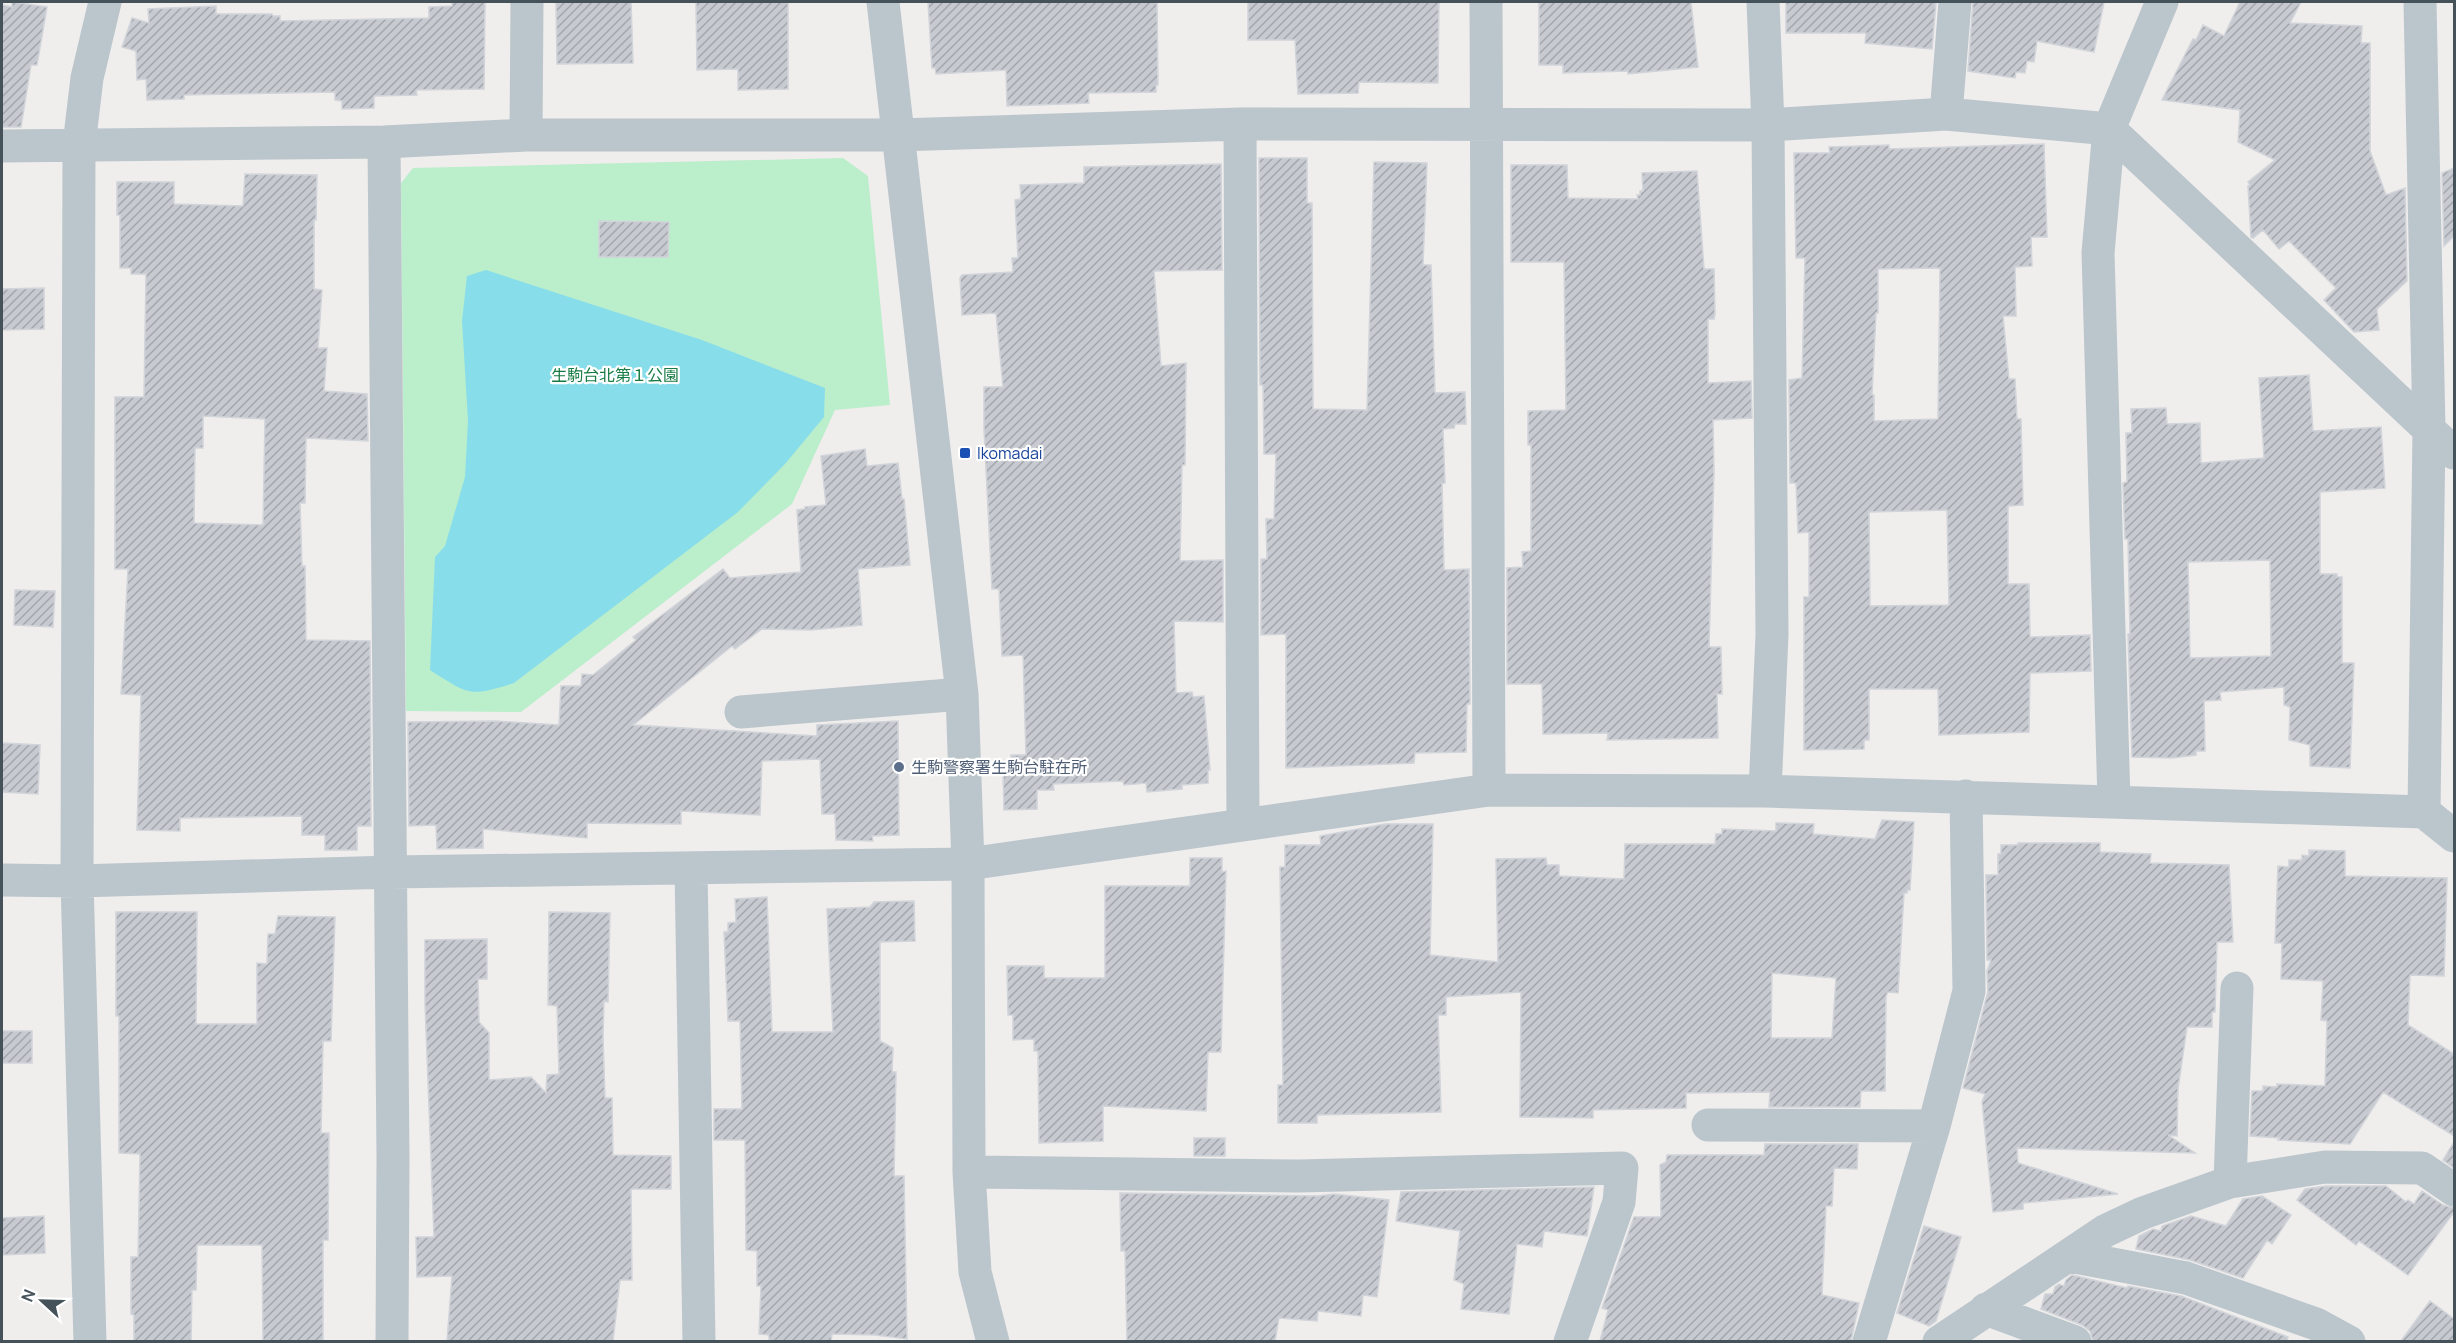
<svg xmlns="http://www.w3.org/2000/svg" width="2456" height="1343" font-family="Manrope,'Noto Sans JP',sans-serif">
  <defs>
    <pattern id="building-hatch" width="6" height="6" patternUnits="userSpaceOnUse" patternTransform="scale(1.5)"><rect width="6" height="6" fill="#c7cad0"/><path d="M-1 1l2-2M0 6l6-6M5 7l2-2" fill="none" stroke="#a3a7ac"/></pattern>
  </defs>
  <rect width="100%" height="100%" fill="#f0eded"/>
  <path fill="#bbeecb" d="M 843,158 L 868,176 L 890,405 L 835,410 L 792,504 L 521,712 L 406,711 L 401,183 L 413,168 Z"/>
  <path fill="#88ddeb" d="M 486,270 L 702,340 L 825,388 L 824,417 L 785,464 L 738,512 L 514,683 C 469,698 468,694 430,670 L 435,557 L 445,546 L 465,477 L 468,421 L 462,321 L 467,276 Z"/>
  <path fill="url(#building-hatch)" stroke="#d1d4d9" stroke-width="1.5" fill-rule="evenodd" d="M 12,2 L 47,7 L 37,65 L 31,65 L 21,127 L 2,127 L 2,5 L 12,7 Z
    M 452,2 L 485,2 L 484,89 L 416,90 L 417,95 L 374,96 L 374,108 L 342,109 L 342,101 L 335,100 L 335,92 L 184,95 L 184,99 L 147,100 L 146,79 L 137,80 L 136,51 L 122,47 L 132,18 L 149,23 L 148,9 L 216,6 L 216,14 L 272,14 L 273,16 L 280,16 L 280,21 L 429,18 L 429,7 L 452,6 Z
    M 556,2 L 631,2 L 633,63 L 557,64 Z
    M 696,2 L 788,2 L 788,89 L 738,90 L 738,69 L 697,70 Z
    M 928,2 L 1157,2 L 1158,85 L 1156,85 L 1156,92 L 1088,93 L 1089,103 L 1007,106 L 1006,70 L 936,74 L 935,68 L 932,68 Z
    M 1248,2 L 1439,2 L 1438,83 L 1359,82 L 1358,93 L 1298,94 L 1295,40 L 1248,40 Z
    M 1539,2 L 1691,2 L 1698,67 L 1628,74 L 1628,71 L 1563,73 L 1563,65 L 1539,65 Z
    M 1786,2 L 1936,2 L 1932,49 L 1865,43 L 1866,33 L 1786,33 Z
    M 1973,2 L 2104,2 L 2094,52 L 2037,41 L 2034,62 L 2027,61 L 2025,73 L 2016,72 L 2015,78 L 1968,71 Z
    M 2240,2 L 2301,2 L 2290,23 L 2362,26 L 2361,43 L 2370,43 L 2370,151 L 2386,195 L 2405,188 L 2407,281 L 2377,309 L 2379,330 L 2354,332 L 2324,300 L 2336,288 L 2289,241 L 2279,249 L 2263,230 L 2253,238 L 2251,237 L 2248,186 L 2250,185 L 2248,182 L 2275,160 L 2238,142 L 2240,110 L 2162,100 L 2193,39 L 2196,40 L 2203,25 L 2224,36 Z
    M 2044,144 L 2047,237 L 2031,237 L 2032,266 L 2015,267 L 2016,316 L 2003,316 L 2009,379 L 2015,379 L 2017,419 L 2021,419 L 2023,505 L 2008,506 L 2008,584 L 2029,584 L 2030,637 L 2090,635 L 2091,671 L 2030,673 L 2029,732 L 1939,735 L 1938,689 L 1869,689 L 1869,740 L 1864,740 L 1864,749 L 1804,750 L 1804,597 L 1809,597 L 1809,532 L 1798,533 L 1796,483 L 1790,483 L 1789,380 L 1802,378 L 1805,258 L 1796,258 L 1794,153 L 1830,153 L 1829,147 L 1889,145 L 1889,149 ZM 1940,268 L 1938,419 L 1874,421 L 1874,395 L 1872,395 L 1876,313 L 1878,313 L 1878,269 ZM 1947,510 L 1949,605 L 1870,606 L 1869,512 Z
    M 1259,158 L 1307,158 L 1307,203 L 1312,203 L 1313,409 L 1367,410 L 1374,162 L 1427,163 L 1423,265 L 1431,265 L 1435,393 L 1465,392 L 1466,424 L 1455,424 L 1454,428 L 1443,429 L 1445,483 L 1442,483 L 1444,570 L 1469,569 L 1470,704 L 1467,704 L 1466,752 L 1415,753 L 1414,763 L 1286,768 L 1286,634 L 1261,635 L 1261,559 L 1267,559 L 1266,519 L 1274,519 L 1276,454 L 1264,454 L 1263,385 L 1260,385 Z
    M 1221,164 L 1222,270 L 1154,271 L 1161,366 L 1186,363 L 1185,465 L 1182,465 L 1180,561 L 1223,560 L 1223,622 L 1174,621 L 1176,693 L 1192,692 L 1193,697 L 1204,696 L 1210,770 L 1208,770 L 1208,783 L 1182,785 L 1182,789 L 1147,792 L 1146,783 L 1124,785 L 1123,781 L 1053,784 L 1054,790 L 1037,790 L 1037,809 L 1004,810 L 1003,771 L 1011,771 L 1011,755 L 1026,755 L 1023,655 L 1002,656 L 999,589 L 992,589 L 984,429 L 984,387 L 1003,387 L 996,313 L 962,315 L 960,278 L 962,275 L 1013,272 L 1012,258 L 1018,258 L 1015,200 L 1021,199 L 1020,185 L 1084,183 L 1084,167 Z
    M 1511,165 L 1567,165 L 1568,198 L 1638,199 L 1637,195 L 1640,195 L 1640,191 L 1643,191 L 1642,173 L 1697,171 L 1704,269 L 1714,269 L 1715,314 L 1714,319 L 1708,319 L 1708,383 L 1751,381 L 1752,418 L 1713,420 L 1714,472 L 1709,647 L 1721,647 L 1722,694 L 1717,694 L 1718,738 L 1607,740 L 1608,733 L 1543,734 L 1542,684 L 1507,684 L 1507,568 L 1523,567 L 1522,552 L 1531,551 L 1531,445 L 1528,445 L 1528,411 L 1566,410 L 1564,262 L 1511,262 Z
    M 2454,168 L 2454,236 L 2444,246 L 2442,173 Z
    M 245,174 L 317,175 L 316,220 L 314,220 L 314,289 L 322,290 L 318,348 L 327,348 L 324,391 L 367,394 L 368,441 L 306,438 L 305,503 L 300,503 L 302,566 L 305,566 L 306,640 L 370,641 L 371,826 L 357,826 L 357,850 L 325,850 L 325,835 L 302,835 L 302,816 L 180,818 L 180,831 L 137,830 L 141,695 L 121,694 L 128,569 L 115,569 L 115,397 L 144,397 L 146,274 L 131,274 L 131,268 L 120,268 L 120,215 L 117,215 L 117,182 L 174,182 L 174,204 L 243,206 ZM 203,416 L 265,419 L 263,525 L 194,523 L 195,448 L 203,448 Z
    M 599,221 L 669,222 L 668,257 L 599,257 Z
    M 44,288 L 44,329 L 2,330 L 2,289 Z
    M 2309,375 L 2313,431 L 2381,427 L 2385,488 L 2320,492 L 2320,574 L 2337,574 L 2337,577 L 2342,577 L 2342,663 L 2354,663 L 2350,768 L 2310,766 L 2310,745 L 2289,740 L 2290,707 L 2284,705 L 2284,687 L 2220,692 L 2221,700 L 2204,701 L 2205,751 L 2196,751 L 2196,755 L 2172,758 L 2132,757 L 2128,634 L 2130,634 L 2128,539 L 2125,539 L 2123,483 L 2127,482 L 2126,433 L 2132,433 L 2131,409 L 2166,408 L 2167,424 L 2200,423 L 2201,463 L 2264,458 L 2259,378 ZM 2270,560 L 2271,656 L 2190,658 L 2188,562 Z
    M 865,449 L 867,466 L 898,463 L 902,499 L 904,499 L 910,565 L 858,569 L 862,625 L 811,630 L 762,629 L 735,649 L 732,646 L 633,725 L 817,736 L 817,725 L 898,721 L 899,835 L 872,836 L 873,841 L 836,840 L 835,814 L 822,814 L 820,759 L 762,761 L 760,815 L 681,811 L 681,824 L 587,823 L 587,838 L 483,829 L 483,848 L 437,849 L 436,825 L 409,826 L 408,722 L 496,721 L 559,725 L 561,686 L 581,686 L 582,674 L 593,675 L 636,640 L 633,637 L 723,569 L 730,578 L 801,572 L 797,510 L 805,509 L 805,507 L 826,505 L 821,456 Z
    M 15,590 L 55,591 L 53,627 L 14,625 Z
    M 2,743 L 40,745 L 38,794 L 2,792 Z
    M 1882,820 L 1914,822 L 1910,890 L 1907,890 L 1907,893 L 1904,893 L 1898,993 L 1888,992 L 1886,996 L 1885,1091 L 1861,1091 L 1860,1107 L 1769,1107 L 1770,1092 L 1686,1093 L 1686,1108 L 1593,1110 L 1593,1118 L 1520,1117 L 1521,992 L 1446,997 L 1446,1015 L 1438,1015 L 1441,1112 L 1317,1115 L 1317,1123 L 1278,1123 L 1278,1085 L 1283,1085 L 1280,867 L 1285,867 L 1285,845 L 1321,845 L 1320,836 L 1385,824 L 1433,824 L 1430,955 L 1498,962 L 1496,859 L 1546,858 L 1547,865 L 1559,865 L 1559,876 L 1624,879 L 1625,844 L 1715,844 L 1716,834 L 1722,834 L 1722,829 L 1776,831 L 1776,823 L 1814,824 L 1813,834 L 1875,839 ZM 1772,973 L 1836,978 L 1832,1038 L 1771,1038 Z
    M 2018,843 L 2100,843 L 2100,852 L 2151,854 L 2150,863 L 2229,865 L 2233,942 L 2217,942 L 2215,1012 L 2212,1012 L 2212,1027 L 2187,1027 L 2178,1089 L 2177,1136 L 2168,1135 L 2195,1153 L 2017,1148 L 2018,1163 L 2118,1194 L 2023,1203 L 2023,1209 L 1993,1212 L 1982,1102 L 1985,1094 L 1963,1088 L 1988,991 L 1987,971 L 1991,960 L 1987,960 L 1986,875 L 1998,875 L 1998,854 L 2001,854 L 2001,845 L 2018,845 Z
    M 2309,850 L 2345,851 L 2345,876 L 2447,878 L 2444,976 L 2410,975 L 2408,1025 L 2454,1054 L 2454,1136 L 2383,1092 L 2350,1144 L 2278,1140 L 2280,1138 L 2250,1136 L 2252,1091 L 2263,1091 L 2263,1086 L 2277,1087 L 2277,1084 L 2325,1086 L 2327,1021 L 2321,1020 L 2323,981 L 2281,979 L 2282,943 L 2275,943 L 2278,866 L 2289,867 L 2289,860 L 2302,860 L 2302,855 L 2309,856 Z
    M 1190,858 L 1222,858 L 1222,872 L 1226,871 L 1221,1052 L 1208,1052 L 1206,1111 L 1103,1106 L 1103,1141 L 1039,1143 L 1038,1051 L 1034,1051 L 1034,1039 L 1013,1040 L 1013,1015 L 1008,1015 L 1007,966 L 1044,966 L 1044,978 L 1105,978 L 1105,886 L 1190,886 Z
    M 767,897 L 772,1032 L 833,1032 L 827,909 L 870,907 L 874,902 L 914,901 L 915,941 L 880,942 L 880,1041 L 893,1048 L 892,1072 L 896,1072 L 894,1176 L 904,1176 L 907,1339 L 875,1335 L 832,1334 L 831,1341 L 769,1341 L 769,1335 L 759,1334 L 761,1286 L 757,1286 L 757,1251 L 746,1250 L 745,1140 L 714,1140 L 714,1109 L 742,1109 L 740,1021 L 728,1021 L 724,932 L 728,932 L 728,923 L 736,922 L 735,899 Z
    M 116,912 L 197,912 L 196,1024 L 257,1024 L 257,963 L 267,964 L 268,934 L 275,934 L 278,916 L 335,917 L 331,1041 L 323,1041 L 321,1133 L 329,1133 L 328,1240 L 323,1240 L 323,1341 L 263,1341 L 262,1245 L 197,1245 L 196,1290 L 192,1290 L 191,1341 L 134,1341 L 134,1315 L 131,1314 L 131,1257 L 138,1257 L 140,1154 L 119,1153 L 119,1016 L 116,1016 Z
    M 549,912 L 610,913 L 608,1002 L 604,1001 L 603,1037 L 605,1098 L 612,1098 L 613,1155 L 671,1156 L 671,1189 L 631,1189 L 632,1280 L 620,1280 L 613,1341 L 447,1341 L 452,1276 L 417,1277 L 416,1237 L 434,1237 L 425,1004 L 425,940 L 487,939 L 487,979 L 478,979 L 479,1022 L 489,1033 L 489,1080 L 531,1077 L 546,1093 L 547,1075 L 559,1074 L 557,1006 L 548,1005 Z
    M 2,1031 L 32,1031 L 32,1063 L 2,1063 Z
    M 1194,1138 L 1225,1138 L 1225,1156 L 1194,1156 Z
    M 2454,1142 L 2454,1168 L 2443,1160 Z
    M 1765,1144 L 1858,1144 L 1857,1169 L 1834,1168 L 1832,1206 L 1826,1206 L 1822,1295 L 1859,1303 L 1851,1341 L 1600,1341 L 1608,1310 L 1602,1308 L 1634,1217 L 1661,1217 L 1660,1165 L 1666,1162 L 1667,1155 L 1764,1155 Z
    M 2326,1186 L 2386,1186 L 2406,1202 L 2408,1200 L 2414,1204 L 2422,1191 L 2443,1205 L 2454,1208 L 2454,1212 L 2408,1275 L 2359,1241 L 2356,1245 L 2297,1200 L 2305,1189 Z
    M 1594,1187 L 1587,1236 L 1544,1231 L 1542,1247 L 1517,1244 L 1509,1314 L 1461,1309 L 1464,1284 L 1454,1280 L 1460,1231 L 1396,1221 L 1401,1192 Z
    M 1120,1193 L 1318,1196 L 1334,1194 L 1389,1200 L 1377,1297 L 1363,1295 L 1361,1316 L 1318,1311 L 1317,1321 L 1279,1318 L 1275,1341 L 1127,1341 L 1125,1251 L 1121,1251 Z
    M 2262,1196 L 2291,1215 L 2272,1244 L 2267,1240 L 2243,1278 L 2190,1260 L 2136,1249 L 2139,1236 L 2153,1229 L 2161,1231 L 2162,1226 L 2191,1216 L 2226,1226 L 2243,1199 Z
    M 44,1216 L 45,1253 L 2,1255 L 2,1218 Z
    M 1924,1226 L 1961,1237 L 1936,1321 L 1929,1326 L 1897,1313 Z
    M 2072,1275 L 2127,1288 L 2128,1286 L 2181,1296 L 2288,1337 L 2287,1341 L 2093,1341 L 2090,1331 L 2082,1325 L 2041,1309 L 2045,1294 L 2053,1294 L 2055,1287 L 2059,1284 L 2064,1286 L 2066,1280 Z
    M 2430,1301 L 2454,1319 L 2454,1341 L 2401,1341 Z"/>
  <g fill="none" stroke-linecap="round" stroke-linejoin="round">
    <path stroke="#bbc6cc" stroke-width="33" d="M 883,2 L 962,694 L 968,864 L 969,1172 L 975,1272 L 993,1342
      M 1486,2 L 1489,790
      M 1763,2 L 1768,125 L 1772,635 L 1765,791
      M 2420,2 L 2429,429 L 2424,812
      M 1946,114 L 1955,2
      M 1240,124 L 1243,825
      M 526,135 L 527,2
      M 384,142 L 393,1159 L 392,1342
      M 2,146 L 384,142 L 526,135 L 898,135 L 1240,124 L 1768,125 L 1946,114 L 2109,129 L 2454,453
      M 741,712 L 962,694
      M 2114,801 L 2098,253 L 2109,129 L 2162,2
      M 691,868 L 699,1342
      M 2,880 L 77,881 L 391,872 L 968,864 L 1489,790 L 1765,791 L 2424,812 L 2454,836
      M 1708,1125 L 1934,1126
      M 969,1172 L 1299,1176 L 1622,1168 L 1619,1202 L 1570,1342
      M 2230,1182 L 2237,988
      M 2070,1256 L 2186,1278 L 2316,1324 L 2349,1342
      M 1986,1309 L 2075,1342
      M 90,1342 L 77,881 L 79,145 L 87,78 L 105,2
      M 1869,1342 L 1934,1126 L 1969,991 L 1966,796
      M 1939,1342 L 2105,1231 L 2143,1213 L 2230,1182 L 2325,1167 L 2422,1168 L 2454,1190"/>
  </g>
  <rect fill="#1a4fb4" stroke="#fff" stroke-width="2" x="959" y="447" width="12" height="12" rx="3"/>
  <circle fill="#5c6f8a" stroke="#fff" stroke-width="2" cx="899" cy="767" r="6"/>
  <g text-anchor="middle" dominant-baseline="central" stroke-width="4.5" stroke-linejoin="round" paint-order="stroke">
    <g font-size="16" fill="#177b43" stroke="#fff">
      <text x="615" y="375">生駒台北第１公園</text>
    </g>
    <g font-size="16" fill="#164399" stroke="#fff" text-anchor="start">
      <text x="977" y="453">Ikomadai</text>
    </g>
    <g font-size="16" fill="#4e5e75" stroke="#fff" text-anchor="start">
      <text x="911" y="767">生駒警察署生駒台駐在所</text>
    </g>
  </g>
  <rect width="2456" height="1343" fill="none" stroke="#45525a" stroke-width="6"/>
  <g transform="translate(42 1301) rotate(292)" stroke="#ffffff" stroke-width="4.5" paint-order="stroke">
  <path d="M0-4.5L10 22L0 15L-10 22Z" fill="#45525a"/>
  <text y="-9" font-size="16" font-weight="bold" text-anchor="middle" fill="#45525a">N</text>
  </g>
</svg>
